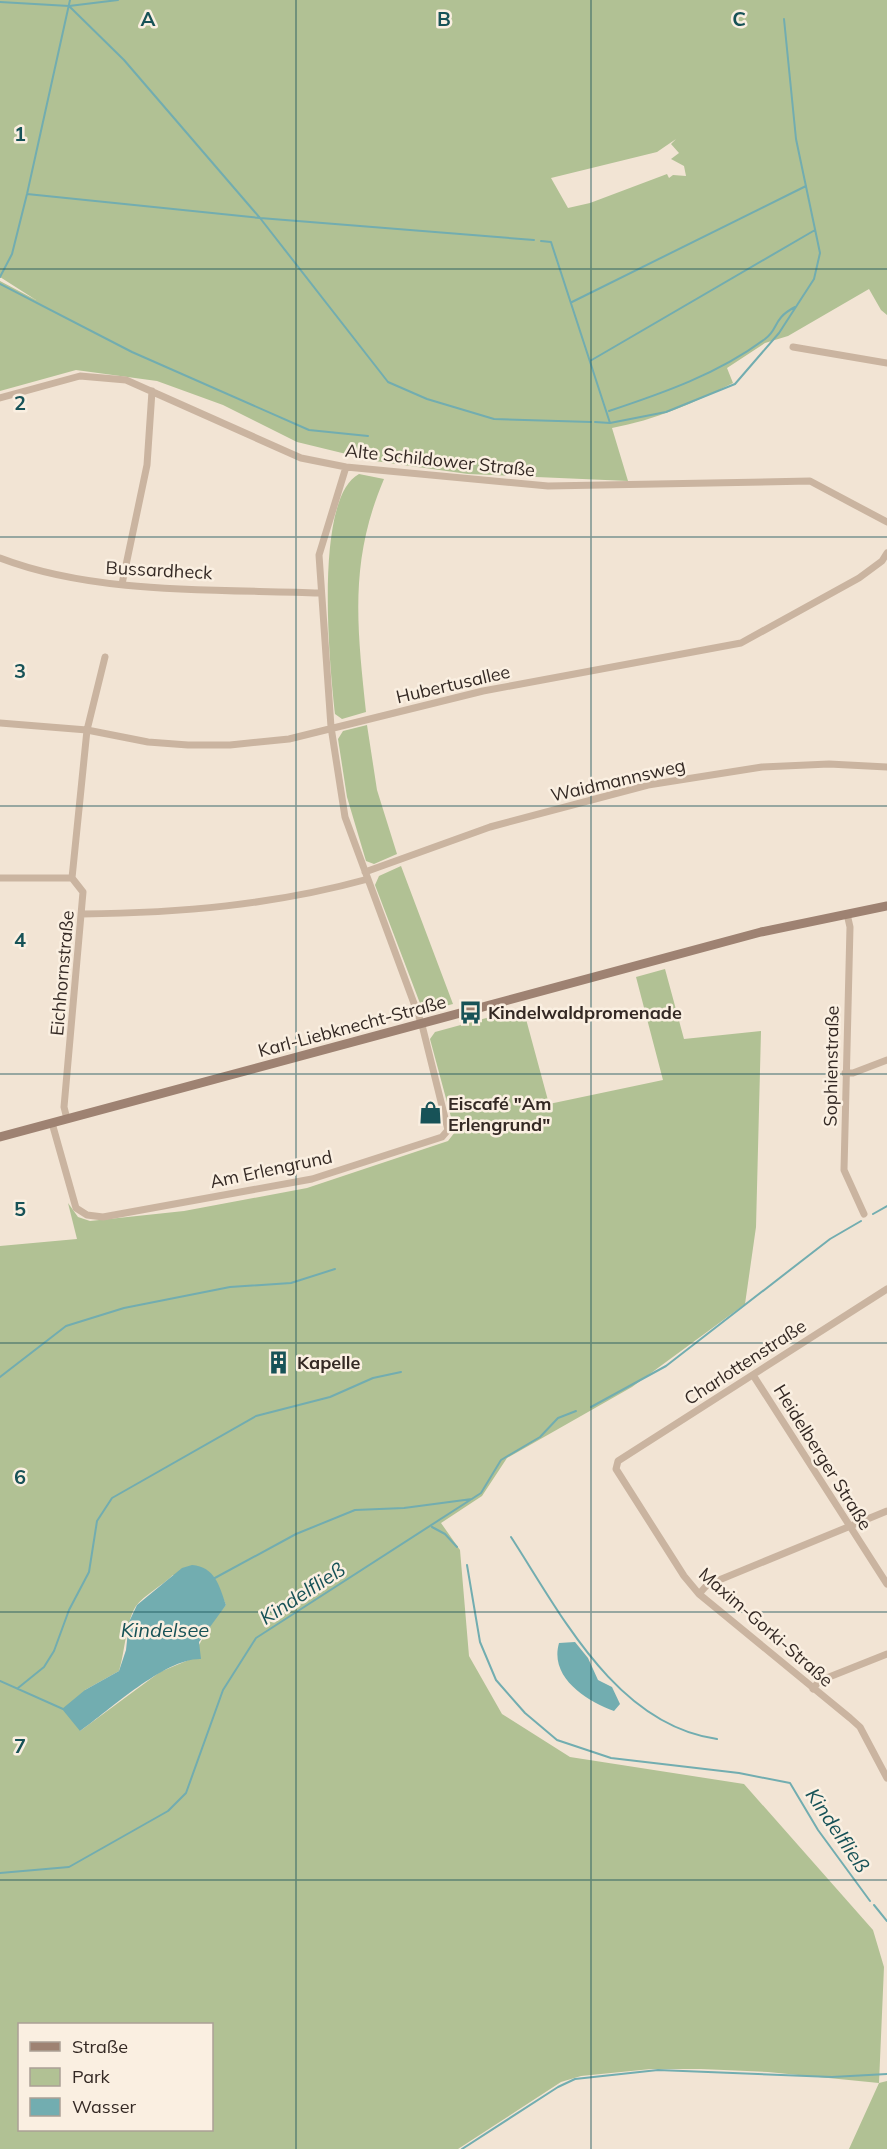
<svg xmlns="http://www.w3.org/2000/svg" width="887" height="2149" font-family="Mulish,sans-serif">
  <rect width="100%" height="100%" fill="#f2e4d4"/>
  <path fill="#b1c194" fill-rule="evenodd" d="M 0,0 L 887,0 L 887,315 L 881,310 L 869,289 L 788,336 L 765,343 L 727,368 L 733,383 C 694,403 655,420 612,428 L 628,481 L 468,474 L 375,461 L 297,442 L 223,405 L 157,381 L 76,370 L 0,391 L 0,281 L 36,300 L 0,277 ZM 676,139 L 671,144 L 679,153 L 671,159 L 684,166 L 686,176 L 673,175 L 669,178 L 667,174 L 590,203 L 568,208 L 551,178 L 657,152 Z
    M 359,474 L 384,479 C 349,561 357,626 366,712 L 342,719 L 335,714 C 330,669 313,498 359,474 Z
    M 367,725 L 377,790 L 397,854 L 374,864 L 366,861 L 347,797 L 338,739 L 343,731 Z
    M 401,866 L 453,1004 L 429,1010 L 421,1006 L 375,885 L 379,876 Z
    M 665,969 L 684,1039 L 761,1031 L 756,1227 L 745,1304 L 632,1387 L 507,1458 L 482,1496 L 441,1523 L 460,1550 L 469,1656 L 502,1714 L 570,1757 L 744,1784 L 873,1930 L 884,1967 L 879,2083 L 887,2081 L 887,2149 L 849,2149 L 879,2083 L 768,2072 L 701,2069 L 651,2069 L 581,2076 L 561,2082 L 458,2149 L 0,2149 L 0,1246 L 77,1239 L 68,1203 L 78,1217 L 90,1221 L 184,1211 L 307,1188 L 448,1141 L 455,1132 L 430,1039 L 435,1032 L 523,1008 L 549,1104 L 663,1080 L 636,977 ZM 173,1575 L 214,1578 L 226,1605 L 212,1622 L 191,1659 L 160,1672 L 80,1731 L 85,1690 L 119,1671 C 125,1652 126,1621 136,1606 C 143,1596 163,1585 173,1575 ZM 20,2024 L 212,2024 L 212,2130 L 20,2130 Z"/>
  <path fill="#72adb0" d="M 192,1565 C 215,1567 219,1585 226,1605 L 199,1642 L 201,1659 C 165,1658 110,1710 80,1731 L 62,1709 L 85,1690 L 119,1671 L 126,1650 L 129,1622 L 137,1605 L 182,1568 Z
    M 575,1642 L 588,1658 L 598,1680 L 612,1687 L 620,1704 L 614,1711 C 587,1701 549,1678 559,1643 Z"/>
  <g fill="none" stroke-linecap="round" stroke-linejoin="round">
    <path stroke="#72adb0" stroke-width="2" d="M 0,2 L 69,6 L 118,0
      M 69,6 L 124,60 L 260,218 L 388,382 L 427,399 L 494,419 L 591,422
      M 27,194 L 260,218 L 534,240
      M 541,241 L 551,242 L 610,423
      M 0,277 L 12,254 L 27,194 L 70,0
      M 0,284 L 132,352 L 309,430 L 368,436
      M 572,302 L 806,186
      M 590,361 L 815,230
      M 609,411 C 663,393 718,374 765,339 C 779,329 772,319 795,307
      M 595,422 L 610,423 L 666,412 L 735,384 L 779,333 L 814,279 L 820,253 L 796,139 L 784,19
      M 873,1214 L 887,1206
      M 0,1377 L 66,1326 L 124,1308 L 230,1287 L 291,1283 L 335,1269
      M 591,1407 L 666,1366 L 830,1239 L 861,1221
      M 432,1527 L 445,1534 L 457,1547
      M 511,1537 C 561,1614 616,1725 717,1739
      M 467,1565 L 480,1642 L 496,1680 L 525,1713 L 557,1740 L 611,1758 L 739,1773 L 790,1783 L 818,1830 L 870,1901
      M 213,1579 L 296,1534 L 355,1510 L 404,1508 L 472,1499
      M 0,1681 L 63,1709
      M 18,1688 L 44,1667 L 54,1651 L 69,1610 L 89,1572 L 97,1521 L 112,1498 L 256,1416 L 330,1397 L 373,1378 L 401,1372
      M 0,1873 L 69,1867 L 168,1811 L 186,1793 L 223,1690 L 256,1638 L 481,1493 L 501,1460 L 540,1437 L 558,1418 L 576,1411
      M 874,1905 L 887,1921
      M 462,2149 L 558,2087 L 575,2079 L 658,2070 L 832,2077 L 887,2074"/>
    <path stroke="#cab4a0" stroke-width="7" d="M 793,347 L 887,363
      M 0,398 L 80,376 L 126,380 L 301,458 L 346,467 L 548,486 L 810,481 L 887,522
      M 0,558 C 96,595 218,589 320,593
      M 122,584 L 147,465 L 152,391
      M 0,723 L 87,730 L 148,742 L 188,745 L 230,745 L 289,739 L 483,691 L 741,643 L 859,578 L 882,561 L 887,553
      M 365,872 L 490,827 L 648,785 L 762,767 L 829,764 L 887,767
      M 0,878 L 72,878
      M 82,914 C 179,913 274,905 368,879
      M 847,914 L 850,927 L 844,1170 L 864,1214
      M 845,1073 L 853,1073 L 887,1060
      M 67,1119 L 64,1107 L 83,892 L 72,878 L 87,730 L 105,657
      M 52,1123 L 76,1208 L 87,1215 L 103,1217 L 312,1179 L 442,1137 L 448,1130 L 422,1025 L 345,817 L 331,727 L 319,555 L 346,467
      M 887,1289 L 618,1461 L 616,1469 L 684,1576 L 699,1594 L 850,1718 L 860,1727 L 887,1778
      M 753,1375 L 887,1584
      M 699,1594 L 707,1585 L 887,1511
      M 813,1689 L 819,1681 L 887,1654"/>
    <path stroke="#9e8272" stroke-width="9" d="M 0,1137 L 761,932 L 887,906"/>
  </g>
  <path fill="none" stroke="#175257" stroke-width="1.5" stroke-opacity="0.55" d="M 296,0 L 296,2149M 591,0 L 591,2149M 0,269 L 887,269M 0,537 L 887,537M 0,806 L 887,806M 0,1074 L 887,1074M 0,1343 L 887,1343M 0,1612 L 887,1612M 0,1880 L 887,1880"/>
  <defs>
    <symbol id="bus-bare" viewBox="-9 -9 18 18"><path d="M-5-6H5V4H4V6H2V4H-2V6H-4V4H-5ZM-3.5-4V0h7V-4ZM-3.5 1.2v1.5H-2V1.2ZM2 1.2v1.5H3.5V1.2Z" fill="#175257" stroke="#faefe1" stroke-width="2.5" paint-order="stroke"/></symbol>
    <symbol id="shop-bare" viewBox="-9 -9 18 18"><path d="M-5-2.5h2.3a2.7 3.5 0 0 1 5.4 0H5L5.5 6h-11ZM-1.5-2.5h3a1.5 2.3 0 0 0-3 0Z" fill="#175257" stroke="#faefe1" stroke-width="2.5" paint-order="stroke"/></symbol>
    <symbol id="building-bare" viewBox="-9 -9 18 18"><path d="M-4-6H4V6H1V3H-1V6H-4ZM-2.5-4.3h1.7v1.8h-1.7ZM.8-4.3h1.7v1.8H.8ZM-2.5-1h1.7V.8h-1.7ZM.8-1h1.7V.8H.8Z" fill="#175257" stroke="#faefe1" stroke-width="2.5" paint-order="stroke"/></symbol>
  </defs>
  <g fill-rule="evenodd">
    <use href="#bus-bare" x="454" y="996" width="33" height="33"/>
    <use href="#shop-bare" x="414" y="1096" width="33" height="33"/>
    <use href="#building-bare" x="262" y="1346" width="33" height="33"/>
  </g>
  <g text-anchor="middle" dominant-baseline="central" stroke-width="5" stroke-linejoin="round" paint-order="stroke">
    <g font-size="18" fill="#342924" stroke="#faefe1">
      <text transform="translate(440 460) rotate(6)">Alte Schildower Straße</text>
      <text transform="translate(159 570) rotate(3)">Bussardheck</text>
      <text transform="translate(453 684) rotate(-13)">Hubertusallee</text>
      <text transform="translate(618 780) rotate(-13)">Waidmannsweg</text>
      <text transform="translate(62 973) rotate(-85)">Eichhornstraße</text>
      <text transform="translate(352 1026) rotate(-15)">Karl-Liebknecht-Straße</text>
      <text transform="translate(831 1066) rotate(-89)">Sophienstraße</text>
      <text transform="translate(271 1169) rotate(-12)">Am Erlengrund</text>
      <text transform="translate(745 1362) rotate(-33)">Charlottenstraße</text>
      <text transform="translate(823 1457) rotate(58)">Heidelberger Straße</text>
      <text transform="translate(766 1627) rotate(41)">Maxim-Gorki-Straße</text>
    </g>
    <g font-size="18" font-weight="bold" fill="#342924" stroke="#faefe1" text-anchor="start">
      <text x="488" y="1012">Kindelwaldpromenade</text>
      <text x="448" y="1103">Eiscafé "Am<tspan x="448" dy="21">Erlengrund"</tspan></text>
      <text x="297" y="1362">Kapelle</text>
    </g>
    <g font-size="20" font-style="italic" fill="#175257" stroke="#faefe1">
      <text transform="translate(302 1593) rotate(-33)">Kindelfließ</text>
      <text x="165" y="1629">Kindelsee</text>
      <text transform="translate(838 1830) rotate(56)">Kindelfließ</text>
    </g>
  </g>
  <g font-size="20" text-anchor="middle" font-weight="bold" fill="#175257" stroke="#faefe1" stroke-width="5" stroke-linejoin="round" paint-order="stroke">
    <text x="148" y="26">A</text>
    <text x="444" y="26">B</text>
    <text x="739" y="26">C</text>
    <text x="20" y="141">1</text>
    <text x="20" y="410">2</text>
    <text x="20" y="678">3</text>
    <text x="20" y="947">4</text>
    <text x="20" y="1216">5</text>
    <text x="20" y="1484">6</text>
    <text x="20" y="1753">7</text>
  </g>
  <rect x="18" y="2023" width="195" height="108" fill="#faefe1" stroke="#aba095" stroke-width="1.5"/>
  <rect x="30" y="2042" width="30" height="9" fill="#9e8272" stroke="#aba095" stroke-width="1.5"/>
  <text x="72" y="2053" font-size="18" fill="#342924">Straße</text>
  <rect x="30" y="2068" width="30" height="18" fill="#b1c194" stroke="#aba095" stroke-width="1.5"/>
  <text x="72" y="2083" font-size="18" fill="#342924">Park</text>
  <rect x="30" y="2098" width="30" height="18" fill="#72adb0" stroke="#aba095" stroke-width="1.5"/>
  <text x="72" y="2113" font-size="18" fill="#342924">Wasser</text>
</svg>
